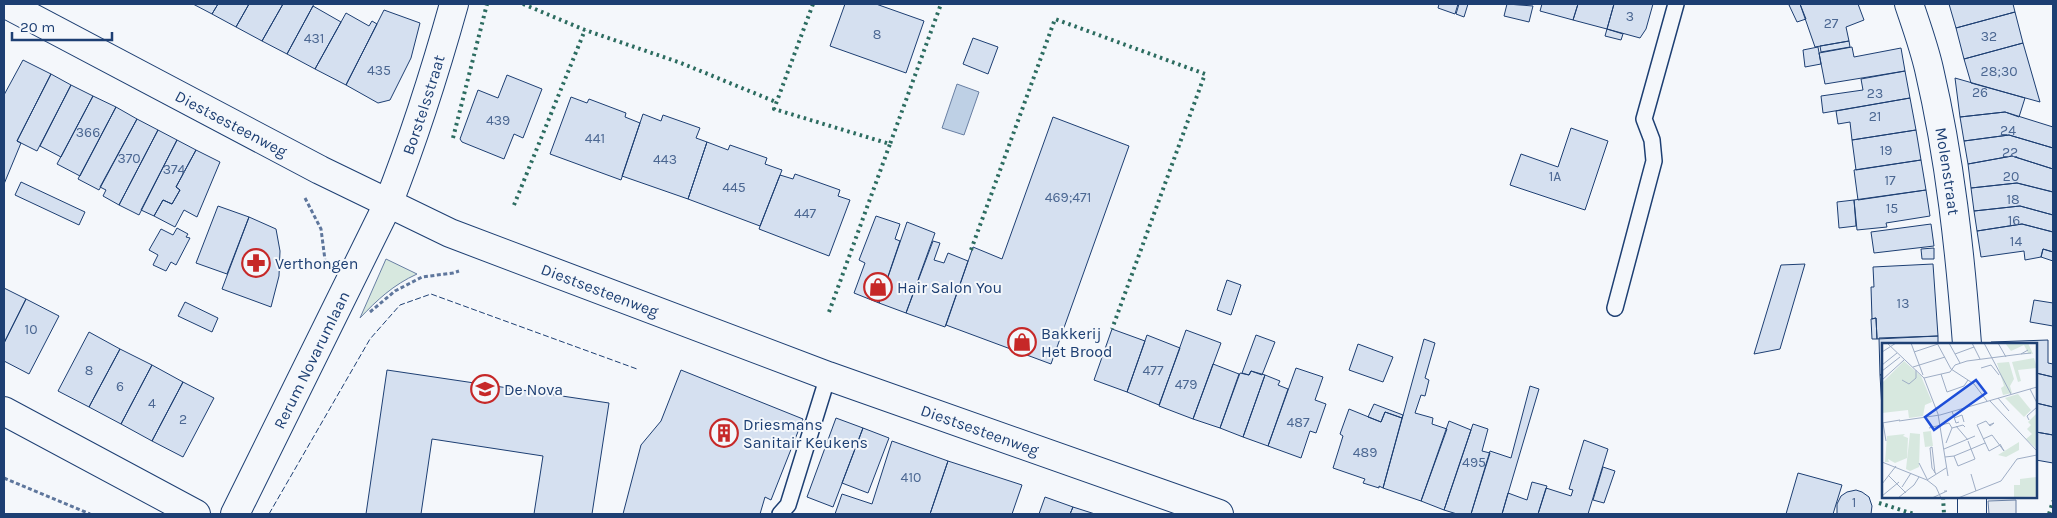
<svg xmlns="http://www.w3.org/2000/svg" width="2057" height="518" font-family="Karla,sans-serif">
  <rect width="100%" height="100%" fill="#f4f7fb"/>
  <path fill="#d7e8df" stroke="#687fa3" d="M 386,259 L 417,274 C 393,285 377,300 360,318 Z"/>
  <path fill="#e3e8f0" stroke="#687fa3" d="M 2016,500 L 2016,514 L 1989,514 L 1988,501 Z"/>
  <path fill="#bed0e5" stroke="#687fa3" d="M 957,84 L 979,92 L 964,135 L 942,128 Z"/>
  <path fill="#d5e0f0" stroke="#1d3f73" d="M 193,4 L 218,4 L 212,14 Z
    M 218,4 L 249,4 L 236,27 L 212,14 Z
    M 249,4 L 283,4 L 262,41 L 236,27 Z
    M 283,4 L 314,4 L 287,54 L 262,41 Z
    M 845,4 L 876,4 L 924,21 L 906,73 L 830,46 Z
    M 1439,4 L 1458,4 L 1455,14 L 1438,8 Z
    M 1459,4 L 1468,4 L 1464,17 L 1456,14 Z
    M 1507,4 L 1533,6 L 1529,22 L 1504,16 Z
    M 1542,4 L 1578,4 L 1573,20 L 1540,11 Z
    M 1578,4 L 1614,4 L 1607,29 L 1573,20 Z
    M 1614,4 L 1653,4 L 1646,29 L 1640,38 L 1607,29 Z
    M 1792,4 L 1800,4 L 1806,19 L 1797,22 L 1789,5 Z
    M 1800,4 L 1858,4 L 1864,20 L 1846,27 L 1849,41 L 1815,47 Z
    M 1949,4 L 2013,4 L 2015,12 L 1956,28 Z
    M 313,6 L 341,22 L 315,69 L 287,54 Z
    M 384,10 L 420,23 L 411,58 L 390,100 L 378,103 L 346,85 Z
    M 2015,12 L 2023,43 L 1964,59 L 1956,28 Z
    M 346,13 L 369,26 L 372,21 L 377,24 L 346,85 L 315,69 Z
    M 1607,29 L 1623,34 L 1621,40 L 1605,36 Z
    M 973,38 L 998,47 L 988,74 L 963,64 Z
    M 1849,41 L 1850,47 L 1821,52 L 1820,46 Z
    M 2023,43 L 2040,102 L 1971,83 L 1964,59 Z
    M 1818,47 L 1821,64 L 1805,67 L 1803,50 Z
    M 1852,47 L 1854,57 L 1901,48 L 1905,71 L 1825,84 L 1819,53 Z
    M 23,60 L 51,74 L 17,141 L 21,143 L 4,184 L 4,95 Z
    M 1905,71 L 1910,98 L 1823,113 L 1821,96 L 1863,90 L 1861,79 Z
    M 51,74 L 71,85 L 37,151 L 17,141 Z
    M 507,75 L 542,89 L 523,138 L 514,134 L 504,159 L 462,142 L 460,139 L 478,90 L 498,98 Z
    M 1955,78 L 2025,98 L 2019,117 L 2005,112 L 1960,117 Z
    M 71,85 L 93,96 L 61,157 L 40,146 Z
    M 93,96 L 116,107 L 80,176 L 57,164 Z
    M 571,97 L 587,103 L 589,99 L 626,113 L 625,117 L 640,123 L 621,180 L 550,154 Z
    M 1910,98 L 1916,130 L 1852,140 L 1850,122 L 1838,124 L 1836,111 Z
    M 116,107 L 137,119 L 99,190 L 78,179 Z
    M 2005,112 L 2053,127 L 2053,148 L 2009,135 L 1964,141 L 1960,117 Z
    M 643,114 L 661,121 L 663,115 L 700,128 L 696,138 L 707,142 L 688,199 L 622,176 Z
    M 1053,117 L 1129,146 L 1051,364 L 946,325 L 973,247 L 1002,259 Z
    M 137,119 L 158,130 L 119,205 L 103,196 L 106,190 L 100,187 Z
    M 1571,128 L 1608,141 L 1585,210 L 1510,185 L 1521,154 L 1558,167 Z
    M 158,130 L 177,140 L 139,215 L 119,205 Z
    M 1916,130 L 1921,160 L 1856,170 L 1852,140 Z
    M 2009,135 L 2053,148 L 2053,169 L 2012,156 L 1968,164 L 1964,141 Z
    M 177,140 L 196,150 L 176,187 L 180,190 L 172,204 L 163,200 L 154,216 L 141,210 Z
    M 707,142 L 728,150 L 730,145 L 767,158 L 765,164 L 782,170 L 760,226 L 688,199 Z
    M 196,150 L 220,162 L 197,217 L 184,210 L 175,227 L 154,216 L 163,200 L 172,204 L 180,190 L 176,187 Z
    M 2012,156 L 2053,169 L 2053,192 L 2017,183 L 1971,188 L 1968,164 Z
    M 1921,160 L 1926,190 L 1858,200 L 1854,170 Z
    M 795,174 L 840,190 L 838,196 L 850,200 L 829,256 L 759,229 L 780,175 L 793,179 Z
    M 21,182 L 85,212 L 79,225 L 15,195 Z
    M 2017,183 L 2053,192 L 2053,215 L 2020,206 L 1974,211 L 1971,188 Z
    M 1926,190 L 1930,216 L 1886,223 L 1887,227 L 1857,230 L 1854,200 Z
    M 1854,200 L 1856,226 L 1839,228 L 1837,202 Z
    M 218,206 L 249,217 L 227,274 L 196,263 Z
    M 2020,206 L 2053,215 L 2053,232 L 2022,224 L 1977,231 L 1974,211 Z
    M 876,216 L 900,224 L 895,239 L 900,241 L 879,303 L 854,293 L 865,263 L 859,260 Z
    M 249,217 L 276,229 L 280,251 L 279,276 L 271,307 L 222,289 Z
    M 907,222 L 935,233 L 906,313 L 879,303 Z
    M 1931,224 L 1934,246 L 1874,253 L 1871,232 Z
    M 2022,224 L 2053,232 L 2053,252 L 2043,249 L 2041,257 L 2025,260 L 2024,251 L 1981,257 L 1977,231 Z
    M 177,228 L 188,234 L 186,237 L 190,238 L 176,265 L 171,262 L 166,271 L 153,265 L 158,255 L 149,250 L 161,229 L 173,235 Z
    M 933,241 L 940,243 L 934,260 L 944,263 L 948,253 L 968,261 L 945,327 L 906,313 Z
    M 1934,248 L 1934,259 L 1922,259 L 1921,249 Z
    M 2043,249 L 2053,252 L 2053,261 L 2041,257 Z
    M 1805,264 L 1780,349 L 1754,354 L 1781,265 Z
    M 1933,264 L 1938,336 L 1877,339 L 1876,318 L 1872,319 L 1871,287 L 1874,287 L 1873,267 Z
    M 1227,280 L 1241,285 L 1231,315 L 1217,310 Z
    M 4,288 L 26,299 L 4,343 Z
    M 26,299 L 59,316 L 29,374 L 4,361 L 4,343 Z
    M 2034,300 L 2053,303 L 2053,326 L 2030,322 Z
    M 185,302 L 218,318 L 212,332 L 178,316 Z
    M 1876,318 L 1877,339 L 1872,339 L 1871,319 Z
    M 1112,329 L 1145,341 L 1127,392 L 1094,380 Z
    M 1186,330 L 1221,343 L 1193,419 L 1159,406 Z
    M 89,332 L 120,349 L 89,407 L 58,391 Z
    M 1147,335 L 1180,348 L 1159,405 L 1127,392 Z
    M 1256,335 L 1275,342 L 1262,375 L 1251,371 L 1249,375 L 1242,373 Z
    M 1938,336 L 1938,344 L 1883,344 L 1883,374 L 1880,375 L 1879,338 Z
    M 1424,339 L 1435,343 L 1425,378 L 1429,380 L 1425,396 L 1421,395 L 1415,413 L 1433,418 L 1432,424 L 1447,429 L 1421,501 L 1383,488 Z
    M 2048,340 L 2048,363 L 2053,364 L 2053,377 L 2036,373 L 2036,344 L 1991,344 L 1991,342 Z
    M 1358,344 L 1393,357 L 1383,382 L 1349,370 Z
    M 120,349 L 152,365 L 121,424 L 89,407 Z
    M 1213,364 L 1239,374 L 1220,428 L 1193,419 Z
    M 152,365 L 183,382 L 152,441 L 121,424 Z
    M 1296,368 L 1323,377 L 1315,400 L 1326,404 L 1316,433 L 1310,431 L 1301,458 L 1268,446 Z
    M 387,370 L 609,403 L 592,514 L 534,514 L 543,456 L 432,439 L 421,514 L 366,514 Z
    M 681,370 L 803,419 L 771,500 L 765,497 L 760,514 L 623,514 L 641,445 L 661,421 Z
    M 1251,371 L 1265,375 L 1243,437 L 1220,428 L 1240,373 L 1249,375 Z
    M 2036,373 L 2053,377 L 2053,407 L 2036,403 Z
    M 1883,374 L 1883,409 L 1882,409 L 1880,375 Z
    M 1265,375 L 1280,381 L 1278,385 L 1288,389 L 1268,446 L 1243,437 Z
    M 183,382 L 214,398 L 183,457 L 152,441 Z
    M 1530,386 L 1539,389 L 1502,514 L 1471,514 L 1490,451 L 1511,458 Z
    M 2036,403 L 2053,407 L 2053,435 L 2036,432 Z
    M 1374,404 L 1403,415 L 1402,418 L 1385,412 L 1381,422 L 1368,417 Z
    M 1349,409 L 1381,422 L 1385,412 L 1402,418 L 1383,488 L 1379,486 L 1379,488 L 1363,483 L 1365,479 L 1333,468 L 1343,436 L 1340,434 Z
    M 836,418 L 863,428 L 833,507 L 807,497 Z
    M 1449,421 L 1471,430 L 1444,510 L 1421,501 Z
    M 1473,424 L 1488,429 L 1482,451 L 1490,453 L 1471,514 L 1457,514 L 1444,510 Z
    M 863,428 L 889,438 L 868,493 L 842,483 Z
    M 2036,432 L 2053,435 L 2053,463 L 2036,460 Z
    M 1584,440 L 1608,449 L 1588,514 L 1538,514 L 1546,488 L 1571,496 L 1573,490 L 1569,489 Z
    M 892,441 L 948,461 L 930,514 L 835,514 L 842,494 L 872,504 Z
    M 948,461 L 1022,485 L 1012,514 L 930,514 Z
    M 1603,467 L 1615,471 L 1604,503 L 1593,500 Z
    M 1798,473 L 1842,485 L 1833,514 L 1786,514 Z
    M 1532,482 L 1547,486 L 1538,514 L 1502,514 L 1508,493 L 1527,500 Z
    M 1856,490 L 1862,492 L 1869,497 L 1872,506 L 1871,514 L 1837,514 L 1837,504 L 1841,496 L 1847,492 Z
    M 1045,497 L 1073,507 L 1070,514 L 1039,514 Z
    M 1073,507 L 1095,514 L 1070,514 Z"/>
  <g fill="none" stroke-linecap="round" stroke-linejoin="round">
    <defs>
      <path id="lane" d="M 1615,308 L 1654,161 L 1652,140 L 1644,119 L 1676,4
        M 780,514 L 788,505 L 828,376"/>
      <g id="street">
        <path d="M 4,411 L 196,514"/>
        <path id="s1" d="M 235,514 L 388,204 C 414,138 435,72 454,4"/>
      </g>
      <g id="secondary">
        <path id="s2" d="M 1909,4 C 1916,25 1924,47 1929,69 C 1950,159 1960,252 1967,344"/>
        <path d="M 1972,497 L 1972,514"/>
      </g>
      <g id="primary">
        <path id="s3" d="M 6,4 L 320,170 L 450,233 L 828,376 L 1219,514"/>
      </g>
    </defs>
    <use href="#lane" stroke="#1d3f73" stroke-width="18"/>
    <use href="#street" stroke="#1d3f73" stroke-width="30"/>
    <use href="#secondary" stroke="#1d3f73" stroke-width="30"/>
    <use href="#primary" stroke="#1d3f73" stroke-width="30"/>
    <path stroke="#5e769c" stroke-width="3" stroke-dasharray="4 2.5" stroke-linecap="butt" d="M 305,198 L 321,229 L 325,260
      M 370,312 L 395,291 L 422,277 L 453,273 L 459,271
      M 4,478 L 90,514"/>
    <use href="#lane" stroke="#f4f7fb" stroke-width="15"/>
    <use href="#street" stroke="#f4f7fb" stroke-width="28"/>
    <use href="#secondary" stroke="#f4f7fb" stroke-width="28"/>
    <use href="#primary" stroke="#f4f7fb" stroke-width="28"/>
    <path stroke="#2c6c60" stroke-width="4" stroke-dasharray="2.5 4" stroke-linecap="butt" d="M 523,4 L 585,30 L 681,63 L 776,102
      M 813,4 L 774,109 L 890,144 L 941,4
      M 453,138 L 487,4
      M 514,205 L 585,30
      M 971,250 L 1055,19 L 1205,74 L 1112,329
      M 829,312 L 890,144
      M 1943,497 L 1944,514
      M 1879,503 L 1914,514
      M 2049,514 L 2053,501"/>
    <path stroke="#1d3f73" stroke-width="1" stroke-dasharray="6 2.5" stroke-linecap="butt" d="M 269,514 L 370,339 L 400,305 L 431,294 L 637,369"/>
  </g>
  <defs>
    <symbol id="pharmacy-ring" viewBox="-11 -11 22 22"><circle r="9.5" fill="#f4f7fb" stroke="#c62828" stroke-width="1.5"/><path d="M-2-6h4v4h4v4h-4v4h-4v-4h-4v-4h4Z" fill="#c62828"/></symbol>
    <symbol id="shop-ring" viewBox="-11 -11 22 22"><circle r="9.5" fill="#f4f7fb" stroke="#c62828" stroke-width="1.5"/><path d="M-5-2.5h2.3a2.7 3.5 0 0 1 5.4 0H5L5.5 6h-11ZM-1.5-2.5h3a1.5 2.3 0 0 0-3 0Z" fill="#c62828"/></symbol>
    <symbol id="school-ring" viewBox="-11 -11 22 22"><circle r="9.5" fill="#f4f7fb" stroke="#c62828" stroke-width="1.5"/><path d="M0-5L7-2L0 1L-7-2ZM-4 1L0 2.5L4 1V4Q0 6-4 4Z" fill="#c62828"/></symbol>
    <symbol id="building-ring" viewBox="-11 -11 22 22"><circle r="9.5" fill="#f4f7fb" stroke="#c62828" stroke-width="1.5"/><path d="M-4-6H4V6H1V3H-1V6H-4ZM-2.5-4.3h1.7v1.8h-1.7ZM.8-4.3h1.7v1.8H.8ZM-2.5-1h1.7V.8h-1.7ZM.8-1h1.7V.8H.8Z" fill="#c62828"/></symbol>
  </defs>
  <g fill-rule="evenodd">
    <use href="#pharmacy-ring" x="240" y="247" width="32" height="32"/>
    <use href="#shop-ring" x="862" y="271" width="32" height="32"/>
    <use href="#shop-ring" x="1006" y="326" width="32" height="32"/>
    <use href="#school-ring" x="469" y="373" width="32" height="32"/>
    <use href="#building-ring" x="708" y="417" width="32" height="32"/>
  </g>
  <g text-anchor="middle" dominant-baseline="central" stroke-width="4" stroke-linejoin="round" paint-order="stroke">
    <g font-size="14" fill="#4b6792">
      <text x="1630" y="16">3</text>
      <text x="1831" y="23">27</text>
      <text x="877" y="34">8</text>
      <text x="1989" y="36">32</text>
      <text x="314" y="38">431</text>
      <text x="379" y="70">435</text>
      <text x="1999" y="71">28;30</text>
      <text x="1980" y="92">26</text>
      <text x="1875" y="93">23</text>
      <text x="1875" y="116">21</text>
      <text x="498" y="120">439</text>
      <text x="2008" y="130">24</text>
      <text x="88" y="132">366</text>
      <text x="595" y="138">441</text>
      <text x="1886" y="150">19</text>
      <text x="2010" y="152">22</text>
      <text x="129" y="158">370</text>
      <text x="665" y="159">443</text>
      <text x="174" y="169">374</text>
      <text x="1555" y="176">1A</text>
      <text x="2011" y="176">20</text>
      <text x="1890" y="180">17</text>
      <text x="734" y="187">445</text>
      <text x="1068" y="197">469;471</text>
      <text x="2013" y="199">18</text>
      <text x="1892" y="208">15</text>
      <text x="805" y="213">447</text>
      <text x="2014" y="220">16</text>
      <text x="2016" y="241">14</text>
      <text x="1903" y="303">13</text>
      <text x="31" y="329">10</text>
      <text x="89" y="370">8</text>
      <text x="1153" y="370">477</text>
      <text x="1186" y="384">479</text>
      <text x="120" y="386">6</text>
      <text x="152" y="403">4</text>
      <text x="183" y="419">2</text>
      <text x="1298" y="422">487</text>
      <text x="1365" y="452">489</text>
      <text x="1474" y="462">495</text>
      <text x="911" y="477">410</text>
      <text x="1854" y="502">1</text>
    </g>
    <g font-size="16" fill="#1d3f73" stroke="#f4f7fb">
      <text stroke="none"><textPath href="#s1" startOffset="451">Borstelsstraat</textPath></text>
      <text stroke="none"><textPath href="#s3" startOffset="255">Diestsesteenweg</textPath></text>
      <text stroke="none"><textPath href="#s2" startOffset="172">Molenstraat</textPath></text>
      <text stroke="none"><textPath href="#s3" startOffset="660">Diestsesteenweg</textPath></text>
      <text stroke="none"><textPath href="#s1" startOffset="172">Rerum Novarumlaan</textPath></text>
      <text stroke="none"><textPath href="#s3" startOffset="1065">Diestsesteenweg</textPath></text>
    </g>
    <g font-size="16" fill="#1d3f73" stroke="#f4f7fb" text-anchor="start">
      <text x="275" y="263">Verthongen</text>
      <text x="897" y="287">Hair Salon You</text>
      <text x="1041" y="333">Bakkerij<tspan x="1041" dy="18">Het Brood</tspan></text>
      <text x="504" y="389">De Nova</text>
      <text x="743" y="424">Driesmans<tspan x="743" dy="18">Sanitair Keukens</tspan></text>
    </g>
  </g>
  <g transform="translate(1882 343)">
    <rect width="155" height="155" fill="#f4f7fb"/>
    <path d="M 123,0 L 146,0 L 151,11 L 146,10 L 142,2 L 129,8 ZM 152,15 L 155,25 L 136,27 L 139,38 L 136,39 L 130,19 ZM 22,18 L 39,33 L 50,59 L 43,62 L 41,73 L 27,75 L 26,67 L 0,70 L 0,40 ZM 127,19 L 132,36 L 128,43 L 130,50 L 121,52 L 119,45 L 122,43 L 115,20 ZM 136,51 L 149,67 L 142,74 L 123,55 ZM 155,70 L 154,105 L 155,106 L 144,96 L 150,91 L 145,86 L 149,82 L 146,79 ZM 49,88 L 51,103 L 43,104 L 41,89 ZM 28,90 L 38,91 L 37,124 L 28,128 L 24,126 ZM 23,91 L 21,93 L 26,95 L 25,115 L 13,120 L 6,116 L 7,119 L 3,119 L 5,93 ZM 137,99 L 137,107 L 124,114 L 116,112 ZM 155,134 L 155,153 L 132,154 L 132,142 L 138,142 L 138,136 Z" fill="#d7e8df"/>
    <path fill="none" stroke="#9eadc5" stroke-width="1" d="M 5,0 L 42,35 L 56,71 L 66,133M 29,0 L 41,32M 55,0 L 69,26 L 92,41 L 105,58M 67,0 L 78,20M 90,0 L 98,16M 102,0 L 129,51M 116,0 L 124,14M 146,7 L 139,11 L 149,10M 0,9 L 14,0M 32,9 L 56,1M 73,11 L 92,4M 0,22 L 15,10M 31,24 L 63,14M 99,25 L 109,22 L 117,32M 0,28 L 18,14M 59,31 L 65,49 L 82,43 L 86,37M 42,35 L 68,29 L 73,22 L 85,18 L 139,11M 0,37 L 22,17M 20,37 L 27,41 L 34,35 L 34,27M 148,46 L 155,60M 116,55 L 127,68M 108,58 L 155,108M 70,68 L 74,80 L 77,79M 72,75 L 80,72 L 82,79M 147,77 L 145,73 L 155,64M 17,78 L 58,72 L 155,44M 0,80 L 18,77M 1,80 L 4,98M 107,82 L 112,80 L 108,83 L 104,78 L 95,82 L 107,108 L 118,102M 74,83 L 86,97M 47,85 L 67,80 L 70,85 L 81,82 L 83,84M 101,96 L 110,92 L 122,108 L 118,101M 64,100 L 70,85M 62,106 L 93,93M 72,113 L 89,106 L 86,98M 63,114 L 72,113 L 76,123 L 93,116 L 89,106 L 103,100M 0,119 L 45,137 L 54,144 L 59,155M 37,120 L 45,136M 53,130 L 50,104 L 48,105 L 50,125 L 54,131M 89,131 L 94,148M 6,132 L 24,150M 45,137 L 64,125M 0,141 L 14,123M 20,144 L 29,130M 0,153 L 17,139M 16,155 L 32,142 L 37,134M 50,155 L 65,148 L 62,148M 76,155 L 119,138 L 135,116 L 155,112"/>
    <path fill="#1d4ed8" fill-opacity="0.15" stroke="#1d4ed8" stroke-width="2.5" d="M 94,37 L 104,50 L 52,87 L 43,74 Z"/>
    <rect width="155" height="155" fill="none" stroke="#1d3f73" stroke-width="2.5"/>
  </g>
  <rect width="2057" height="518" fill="none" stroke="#1d3f73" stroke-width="10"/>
  <path d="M12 32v8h100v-8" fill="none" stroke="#1d3f73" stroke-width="2.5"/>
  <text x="20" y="32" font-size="15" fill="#1d3f73" stroke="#f4f7fb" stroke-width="4" paint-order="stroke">20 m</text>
</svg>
